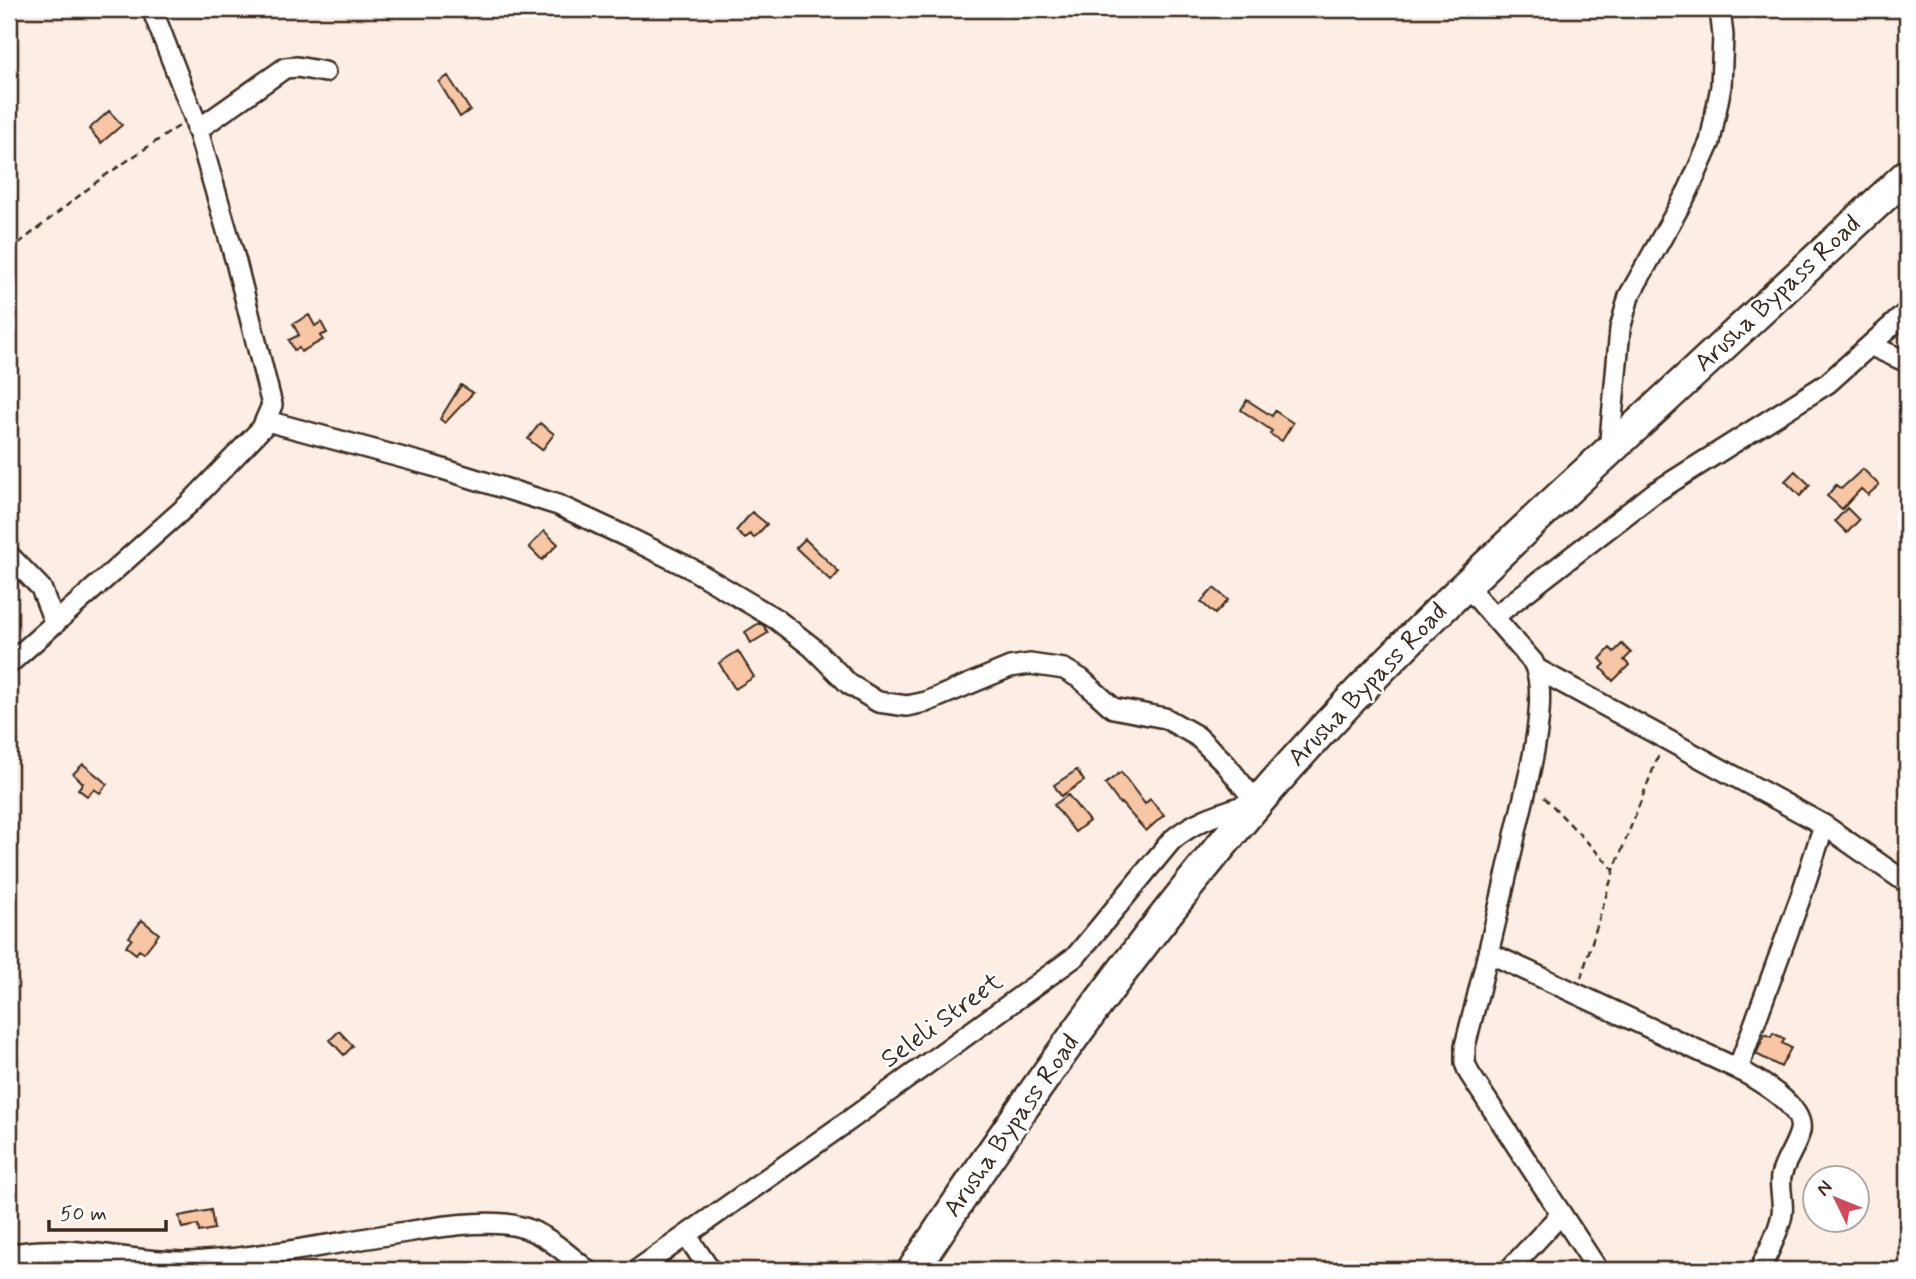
<svg xmlns="http://www.w3.org/2000/svg" width="1916" height="1279" font-family="Mynerve,sans-serif">
  <rect width="100%" height="100%" fill="#fceee4"/>
  <filter id="ink" filterUnits="userSpaceOnUse"><feTurbulence type="fractalNoise" baseFrequency=".0143" numOctaves="2"/><feDisplacementMap in="SourceGraphic" scale="14" xChannelSelector="R" yChannelSelector="G"/><feConvolveMatrix kernelMatrix="1 2 1 2 8 2 1 2 1" color-interpolation-filters="sRGB"/></filter>
  <g filter="url(#ink)">
    <path fill="#f6c6a5" stroke="#3b2a1e" stroke-width="2" d="M 448,76 L 470,110 L 460,117 L 439,82 Z
      M 109,111 L 122,125 L 101,143 L 89,129 Z
      M 309,315 L 315,326 L 321,322 L 327,333 L 320,336 L 323,340 L 301,352 L 299,348 L 294,350 L 289,340 L 299,335 L 293,324 Z
      M 461,385 L 473,393 L 445,423 L 440,419 Z
      M 1247,400 L 1272,416 L 1275,411 L 1293,423 L 1282,441 L 1270,434 L 1272,431 L 1265,426 L 1241,410 Z
      M 540,423 L 554,434 L 542,450 L 528,439 Z
      M 1863,469 L 1879,485 L 1868,495 L 1861,489 L 1842,509 L 1827,496 L 1836,485 L 1841,489 Z
      M 1795,471 L 1810,485 L 1800,496 L 1785,481 Z
      M 1847,508 L 1859,520 L 1847,533 L 1835,521 Z
      M 752,512 L 767,524 L 754,538 L 750,534 L 745,539 L 736,531 Z
      M 544,531 L 558,544 L 542,560 L 529,547 Z
      M 805,539 L 839,572 L 831,581 L 796,548 Z
      M 1214,588 L 1228,600 L 1215,614 L 1201,602 Z
      M 759,623 L 764,626 L 768,633 L 751,643 L 745,632 Z
      M 1622,644 L 1631,653 L 1624,660 L 1629,665 L 1613,681 L 1601,668 L 1605,664 L 1600,659 L 1610,648 L 1614,652 Z
      M 738,651 L 754,677 L 735,689 L 719,663 Z
      M 83,764 L 107,784 L 100,793 L 94,789 L 87,796 L 78,789 L 83,783 L 73,774 Z
      M 1077,770 L 1084,781 L 1061,796 L 1054,785 Z
      M 1121,772 L 1145,804 L 1150,799 L 1164,815 L 1146,831 L 1121,803 L 1120,804 L 1105,784 Z
      M 1068,795 L 1089,821 L 1075,832 L 1054,805 Z
      M 142,920 L 159,934 L 144,953 L 139,950 L 136,954 L 126,946 L 132,939 L 129,937 Z
      M 339,1031 L 353,1046 L 344,1055 L 330,1040 Z
      M 1773,1033 L 1785,1039 L 1782,1043 L 1791,1048 L 1781,1067 L 1756,1054 L 1765,1034 L 1771,1037 Z
      M 211,1210 L 214,1229 L 199,1232 L 198,1225 L 182,1228 L 179,1216 Z"/>
    <g fill="none" stroke-linecap="round" stroke-linejoin="round">
      <defs>
        <path id="street" d="M 197,130 L 285,68 L 297,67 L 325,72
          M 1872,346 L 1907,362
          M 267,421 L 433,466 L 558,505 L 625,536 L 690,568 L 776,619 L 812,647 L 849,684 L 878,702 L 907,706 L 926,702 L 1010,667 L 1030,664 L 1064,669 L 1081,679 L 1113,708 L 1165,718 L 1197,736 L 1224,762 L 1256,802
          M 1609,451 L 1620,329 L 1629,296 L 1688,191 L 1710,142 L 1721,86 L 1723,36 L 1720,9
          M 9,555 L 41,588 L 55,624
          M 1465,584 L 1533,662 C 1552,697 1525,792 1516,831 C 1501,903 1483,975 1465,1046 L 1465,1063 L 1469,1073 L 1598,1270
          M 1495,616 L 1654,493 L 1828,383 L 1907,312
          M 9,664 L 189,504 L 262,428 L 272,405 L 236,262 L 194,117 L 152,9
          M 1537,669 L 1824,825 L 1907,883
          M 1489,953 L 1738,1069 C 1756,1079 1805,1106 1800,1131 C 1796,1147 1785,1160 1781,1176 C 1779,1189 1784,1202 1782,1214 C 1779,1233 1767,1253 1760,1270
          M 1738,1069 L 1801,896 L 1824,825
          M 687,1236 L 710,1270
          M 9,1255 C 75,1241 138,1267 205,1261 C 270,1256 335,1243 399,1233 C 433,1228 471,1221 505,1224 C 540,1227 562,1250 587,1270
          M 637,1270 L 851,1119 L 1076,956 L 1171,841 C 1196,819 1225,812 1255,802
          M 1509,1270 L 1561,1214"/>
        <path id="primary" d="M 913,1270 C 1019,1109 1132,949 1258,802 C 1362,681 1478,572 1595,464 C 1699,367 1803,271 1907,175"/>
      </defs>
      <use href="#street" stroke="#3b2a1e" stroke-width="24"/>
      <use href="#primary" stroke="#3b2a1e" stroke-width="35"/>
      <path stroke="#3b2a1e" stroke-width="2.5" stroke-dasharray="7 5" stroke-linecap="butt" d="M 9,251 L 103,177 L 179,126
        M 1544,797 L 1614,870
        M 1581,978 L 1614,870 L 1659,754"/>
      <use href="#street" stroke="#fff" stroke-width="19"/>
      <use href="#primary" stroke="#fff" stroke-width="30"/>
    </g>
  </g>
  <g text-anchor="middle" dominant-baseline="central" stroke-width="5" stroke-linejoin="round" paint-order="stroke">
    <g font-size="26" fill="#3b2a1e" stroke="#fff">
      <text transform="translate(1778 294) rotate(-43)">Arusha Bypass Road</text>
      <text transform="translate(1368 685) rotate(-46)">Arusha Bypass Road</text>
      <text transform="translate(942 1021) rotate(-36)">Seleli Street</text>
      <text transform="translate(1012 1126) rotate(-55)">Arusha Bypass Road</text>
    </g>
  </g>
  <rect width="1916" height="1279" fill="none" stroke="#fff" stroke-width="35"/>
  <rect x="18" y="18" width="1881" height="1244" fill="none" stroke="#3b2a1e" stroke-width="2.5" filter="url(#ink)"/>
  <g transform="translate(1836 1199) rotate(313)"><circle r="33" fill="#ffffff" stroke="#b1aaa5" stroke-width="2"/>
  <path d="M0-5L12 26L0 18L-12 26Z" fill="#d1495b"/>
  <text y="-10" font-size="19" font-weight="bold" text-anchor="middle" fill="#3b2a1e">N</text>
  </g>
  <path d="M49 1220v10h117v-10" fill="none" stroke="#3b2a1e" stroke-width="3.5"/>
  <text x="60" y="1220" font-size="21" fill="#3b2a1e" stroke="#ffffff" stroke-width="5" paint-order="stroke">50 m</text>
</svg>
